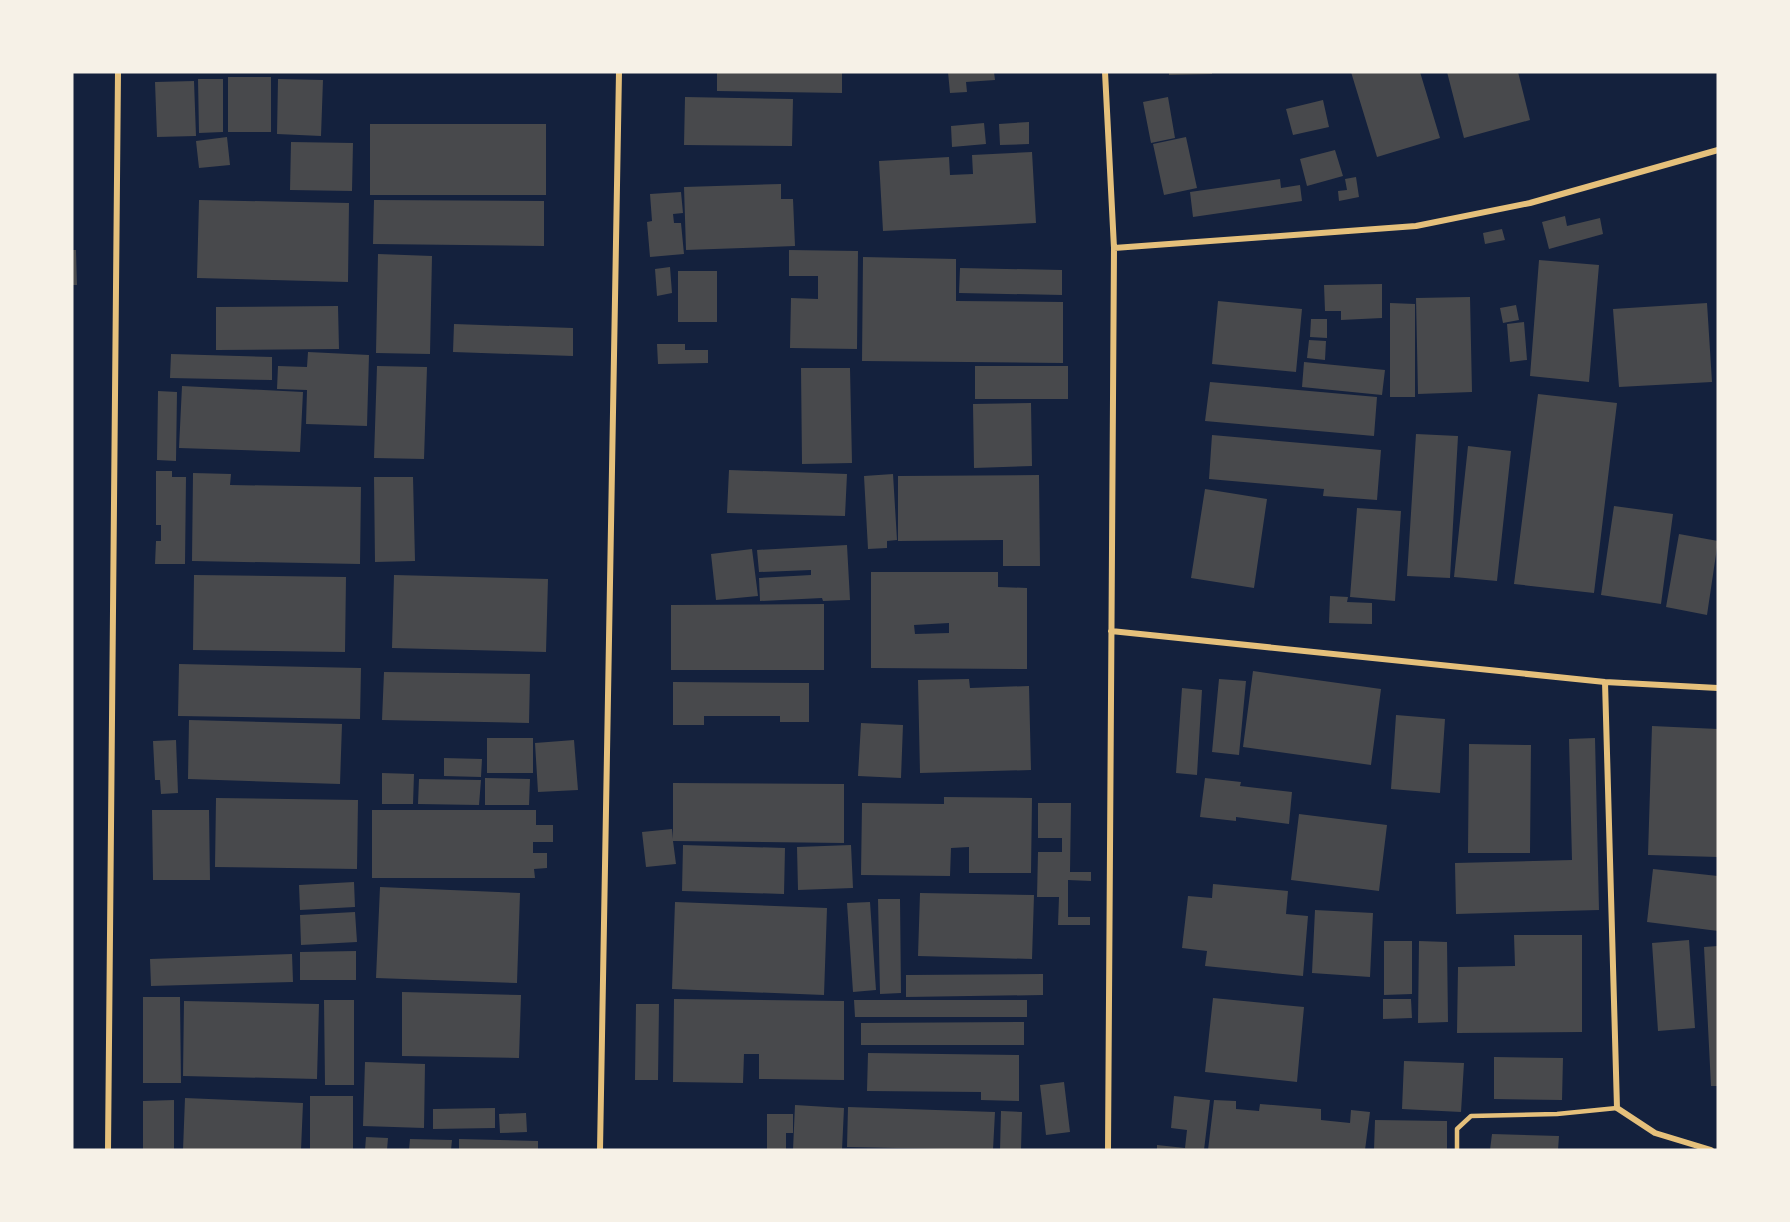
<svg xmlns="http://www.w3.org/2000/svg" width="1790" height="1222" font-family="'Libre Baskerville',serif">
  <rect width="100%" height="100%" fill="#14213d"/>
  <path fill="#48494c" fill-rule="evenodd" d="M 717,72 L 842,72 L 842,93 L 717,91 Z
    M 948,72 L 994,72 L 995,80 L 966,82 L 967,92 L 950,93 Z
    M 1169,72 L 1212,72 L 1212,74 L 1169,75 Z
    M 1351,72 L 1420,72 L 1440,138 L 1377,157 Z
    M 1447,72 L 1518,72 L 1530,120 L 1464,138 Z
    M 228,77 L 271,77 L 271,132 L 228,132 Z
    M 198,79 L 223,79 L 223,132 L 199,133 Z
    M 278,79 L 323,80 L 321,136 L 277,134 Z
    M 194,81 L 196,136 L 157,137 L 155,82 Z
    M 685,97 L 793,99 L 792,146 L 684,145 Z
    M 1168,97 L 1175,138 L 1151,143 L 1143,102 Z
    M 1323,100 L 1329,127 L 1293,135 L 1286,109 Z
    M 1029,122 L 1029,144 L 1000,145 L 999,124 Z
    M 984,123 L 986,144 L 952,147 L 951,126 Z
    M 370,124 L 546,124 L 546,195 L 370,195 Z
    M 227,137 L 230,165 L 199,168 L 196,141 Z
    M 1186,137 L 1197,188 L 1164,195 L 1153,144 Z
    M 291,142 L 353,143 L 352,191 L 290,190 Z
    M 1335,150 L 1343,176 L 1307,186 L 1300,159 Z
    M 1032,152 L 1036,223 L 883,231 L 879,161 L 949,157 L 950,175 L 973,174 L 972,155 Z
    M 1356,177 L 1359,197 L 1339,201 L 1338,191 L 1347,190 L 1345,179 Z
    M 1280,179 L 1281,188 L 1300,185 L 1302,201 L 1193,217 L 1190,192 Z
    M 781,184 L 781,199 L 793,199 L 795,246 L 686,250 L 684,187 Z
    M 681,192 L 683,213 L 673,214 L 674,223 L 681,223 L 684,254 L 650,257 L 647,222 L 652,221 L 650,194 Z
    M 199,200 L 349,203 L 348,282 L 197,278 Z
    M 374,200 L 544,201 L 544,246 L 373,244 Z
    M 1565,216 L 1567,226 L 1600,218 L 1603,234 L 1549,249 L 1542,222 Z
    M 1502,229 L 1505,240 L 1485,244 L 1483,233 Z
    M 72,250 L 76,250 L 77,285 L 72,285 Z
    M 789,250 L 858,251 L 857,349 L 790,348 L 791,298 L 818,299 L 818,276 L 789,276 Z
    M 378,254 L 432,256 L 430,354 L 376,353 Z
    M 863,257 L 956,259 L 956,301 L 1063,302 L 1063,363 L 862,361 Z
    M 1539,260 L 1599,265 L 1589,382 L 1530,376 Z
    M 670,267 L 672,293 L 657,296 L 655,269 Z
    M 960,268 L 1062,270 L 1062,295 L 959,293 Z
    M 678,271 L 717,271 L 717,322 L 678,322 Z
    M 1382,284 L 1382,318 L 1341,320 L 1341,311 L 1325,311 L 1324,285 Z
    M 1470,297 L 1472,392 L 1418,394 L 1416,298 Z
    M 1218,301 L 1302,309 L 1296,372 L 1212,364 Z
    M 1390,303 L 1415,304 L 1415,397 L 1390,397 Z
    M 1707,303 L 1712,382 L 1619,387 L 1613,309 Z
    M 1516,305 L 1519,320 L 1503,323 L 1500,308 Z
    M 338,306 L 339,349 L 216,350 L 216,307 Z
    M 1311,319 L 1327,319 L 1327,338 L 1310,337 Z
    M 1524,322 L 1527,360 L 1510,362 L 1507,324 Z
    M 454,324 L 573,328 L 573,356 L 453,352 Z
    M 1309,340 L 1326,341 L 1325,360 L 1307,358 Z
    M 657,344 L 685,344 L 685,350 L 708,350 L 708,363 L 658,364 Z
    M 308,352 L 369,355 L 367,426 L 306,424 L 307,390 L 277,389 L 278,366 L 307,367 Z
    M 171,354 L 272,357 L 272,380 L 170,378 Z
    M 1304,362 L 1385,370 L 1382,395 L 1302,387 Z
    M 377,366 L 427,367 L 424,459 L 374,458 Z
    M 975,366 L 1068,366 L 1068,399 L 975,399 Z
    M 801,368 L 850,368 L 852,463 L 802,464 Z
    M 1210,382 L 1377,397 L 1374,436 L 1205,421 Z
    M 182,386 L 303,392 L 300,452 L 179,448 Z
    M 158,391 L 177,392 L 176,461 L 157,460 Z
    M 1538,394 L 1617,403 L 1594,593 L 1514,584 Z
    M 1031,403 L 1032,466 L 974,468 L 973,404 Z
    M 1416,434 L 1458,436 L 1450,578 L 1407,576 Z
    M 1212,435 L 1381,450 L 1377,500 L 1323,496 L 1324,489 L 1209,479 Z
    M 1468,446 L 1511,451 L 1497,581 L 1454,577 Z
    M 729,470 L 847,474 L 845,516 L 727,513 Z
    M 156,471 L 172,471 L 172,477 L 186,477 L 185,564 L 155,564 L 156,541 L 161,541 L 161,525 L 156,525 Z
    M 193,473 L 231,474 L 230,485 L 361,487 L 360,564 L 192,561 Z
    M 893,474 L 897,540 L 887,541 L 887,548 L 868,549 L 864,476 Z
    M 1039,475 L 1040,566 L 1003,566 L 1003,540 L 898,541 L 898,476 Z
    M 374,477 L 413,477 L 415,561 L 375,562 Z
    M 1205,489 L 1267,499 L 1254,588 L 1191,578 Z
    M 1614,506 L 1673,514 L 1661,604 L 1601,595 Z
    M 1357,508 L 1401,511 L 1395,601 L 1350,597 Z
    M 1679,534 L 1718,541 L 1707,615 L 1666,607 Z
    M 847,545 L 850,600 L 823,601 L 822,598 L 760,601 L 759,578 L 811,575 L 811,570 L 759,572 L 757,550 Z
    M 752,549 L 758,596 L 716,600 L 711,554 Z
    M 871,572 L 998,572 L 998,587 L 1027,588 L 1027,669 L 871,668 ZM 949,623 L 949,633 L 915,634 L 914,625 Z
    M 194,575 L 346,577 L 345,652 L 193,650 Z
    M 394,575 L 548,579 L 546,652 L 392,648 Z
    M 1330,596 L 1348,597 L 1347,602 L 1372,603 L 1372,624 L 1329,623 Z
    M 824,604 L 824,670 L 671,670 L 671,605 Z
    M 179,664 L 361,668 L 360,719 L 178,716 Z
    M 1253,671 L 1381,689 L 1371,765 L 1243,747 Z
    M 384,672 L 530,674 L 529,723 L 382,720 Z
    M 969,679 L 970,688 L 1029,686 L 1031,770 L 920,773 L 918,680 Z
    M 1219,679 L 1246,681 L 1239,755 L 1212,752 Z
    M 673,682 L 809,683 L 809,722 L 780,722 L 780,716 L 704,716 L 704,725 L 673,725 Z
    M 1182,688 L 1202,690 L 1197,775 L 1176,773 Z
    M 1396,715 L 1445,719 L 1440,793 L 1391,789 Z
    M 189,720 L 342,724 L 340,784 L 188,779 Z
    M 861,723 L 903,725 L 901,778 L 858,776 Z
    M 1652,726 L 1718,729 L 1718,857 L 1648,855 Z
    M 487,738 L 533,738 L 533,773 L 487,773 Z
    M 1595,738 L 1599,910 L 1456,914 L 1455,863 L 1572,860 L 1569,739 Z
    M 176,740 L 178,793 L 161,794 L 160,780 L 155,780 L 153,741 Z
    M 574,740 L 578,790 L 538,792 L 535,743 Z
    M 1469,744 L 1531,745 L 1530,853 L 1468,853 Z
    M 444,758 L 482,759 L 481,777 L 444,776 Z
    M 382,773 L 414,774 L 413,804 L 382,804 Z
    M 485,778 L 530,779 L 529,805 L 485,805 Z
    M 1205,778 L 1241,782 L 1240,786 L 1292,792 L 1289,824 L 1236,817 L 1236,821 L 1200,817 Z
    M 419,779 L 481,780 L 479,805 L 418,804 Z
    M 673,783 L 844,784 L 844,843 L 673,841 L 676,864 L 646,867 L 642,832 L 672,829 L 673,839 Z
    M 944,797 L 1032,798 L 1031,873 L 969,873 L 969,847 L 951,848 L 950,876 L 861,875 L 862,803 L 944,804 Z
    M 216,798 L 358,800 L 357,869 L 215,867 Z
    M 1038,803 L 1071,803 L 1070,872 L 1091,872 L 1091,881 L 1068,880 L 1068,917 L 1090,917 L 1090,925 L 1058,925 L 1059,897 L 1037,897 L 1038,852 L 1062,852 L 1062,838 L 1038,838 Z
    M 152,810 L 209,810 L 210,880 L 153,880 Z
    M 372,810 L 536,810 L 536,825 L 553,825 L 553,842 L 533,842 L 533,853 L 547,853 L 547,868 L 534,869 L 535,878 L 372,878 Z
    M 1299,814 L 1387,825 L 1379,891 L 1291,880 Z
    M 683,845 L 785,848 L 784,894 L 682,891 Z
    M 851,845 L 853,888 L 798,890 L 797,847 Z
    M 1653,869 L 1718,876 L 1718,931 L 1647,922 Z
    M 354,882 L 355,907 L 300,910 L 299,885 Z
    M 1213,884 L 1288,891 L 1286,914 L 1308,916 L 1303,976 L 1205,966 L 1207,951 L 1182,948 L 1188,896 L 1212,898 Z
    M 380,887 L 520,893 L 517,983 L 376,978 Z
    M 920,893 L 1034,895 L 1032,959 L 918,956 Z
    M 878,899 L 900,899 L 901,993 L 880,994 Z
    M 675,902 L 827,908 L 824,995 L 672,989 Z
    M 870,902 L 876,990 L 853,992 L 847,903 Z
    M 1315,910 L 1373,913 L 1370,977 L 1312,973 Z
    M 355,912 L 357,942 L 301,945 L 300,915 Z
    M 1514,935 L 1582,935 L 1582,1032 L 1457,1033 L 1458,967 L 1515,966 Z
    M 1689,940 L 1695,1028 L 1658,1031 L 1652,943 Z
    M 1384,941 L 1412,941 L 1412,994 L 1384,995 Z
    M 1419,941 L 1447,942 L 1448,1022 L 1418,1023 Z
    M 1718,946 L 1718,1086 L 1711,1086 L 1704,947 Z
    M 356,951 L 356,980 L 300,980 L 300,952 Z
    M 292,954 L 293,982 L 151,986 L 150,959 Z
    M 1043,974 L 1043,995 L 906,997 L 906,975 Z
    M 402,992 L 521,995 L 519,1058 L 402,1056 Z
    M 143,997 L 180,997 L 181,1083 L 143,1083 Z
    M 1213,998 L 1304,1007 L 1297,1082 L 1205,1072 Z
    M 674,999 L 844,1001 L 844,1080 L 759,1079 L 759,1054 L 744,1054 L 743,1083 L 673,1082 Z
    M 1383,999 L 1411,999 L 1412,1018 L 1383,1019 Z
    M 324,1000 L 354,1000 L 354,1085 L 325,1085 Z
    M 854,1000 L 1027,1000 L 1027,1017 L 855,1017 Z
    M 184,1001 L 319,1004 L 317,1079 L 183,1076 Z
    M 636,1004 L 659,1004 L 658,1080 L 635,1080 Z
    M 1024,1022 L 1024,1045 L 861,1045 L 861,1023 Z
    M 868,1053 L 1019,1055 L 1019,1101 L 981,1100 L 981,1092 L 867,1091 Z
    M 1494,1057 L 1563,1058 L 1562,1100 L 1494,1099 Z
    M 1404,1061 L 1464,1063 L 1461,1112 L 1402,1109 Z
    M 365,1062 L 425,1064 L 424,1128 L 363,1126 Z
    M 1064,1082 L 1070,1132 L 1046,1135 L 1040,1085 Z
    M 310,1096 L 353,1096 L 353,1150 L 310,1150 Z
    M 1174,1096 L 1210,1100 L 1204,1150 L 1157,1150 L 1157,1145 L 1185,1148 L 1187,1130 L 1171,1128 Z
    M 185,1098 L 303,1103 L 301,1150 L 183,1150 Z
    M 174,1100 L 174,1150 L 143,1150 L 143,1101 Z
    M 1214,1100 L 1236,1101 L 1236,1109 L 1259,1111 L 1260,1104 L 1321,1109 L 1321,1120 L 1350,1123 L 1351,1110 L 1370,1112 L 1365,1150 L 1208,1150 Z
    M 795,1105 L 844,1108 L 842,1150 L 793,1150 Z
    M 848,1107 L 995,1112 L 993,1150 L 847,1147 Z
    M 495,1108 L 495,1128 L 433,1129 L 433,1109 Z
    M 1001,1111 L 1022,1112 L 1021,1150 L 1000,1150 Z
    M 526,1113 L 527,1132 L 500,1133 L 499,1114 Z
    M 767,1114 L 793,1114 L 793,1133 L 786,1133 L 786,1150 L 767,1150 Z
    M 1375,1120 L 1447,1121 L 1447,1150 L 1374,1150 Z
    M 1492,1134 L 1559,1136 L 1558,1150 L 1490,1150 Z
    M 366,1137 L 388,1138 L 387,1150 L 365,1150 Z
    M 410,1139 L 452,1140 L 451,1150 L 409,1150 Z
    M 459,1139 L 538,1141 L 538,1150 L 459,1150 Z"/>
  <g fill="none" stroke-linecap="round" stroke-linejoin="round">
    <path stroke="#e5c07b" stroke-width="4.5" d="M 1457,1150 L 1457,1129 L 1471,1116 L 1557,1114 L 1617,1108"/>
    <path stroke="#e5c07b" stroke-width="6" d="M 1105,72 L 1114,248 L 1108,1150
      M 1114,248 L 1416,226 L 1530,203 L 1718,150
      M 1111,631 L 1605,682 L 1718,688
      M 1605,682 L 1617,1108 L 1655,1133 L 1711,1150
      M 108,1150 L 118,72
      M 600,1150 L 619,72"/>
  </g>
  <rect width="1790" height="1222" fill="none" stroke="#f6f1e7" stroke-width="147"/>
</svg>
